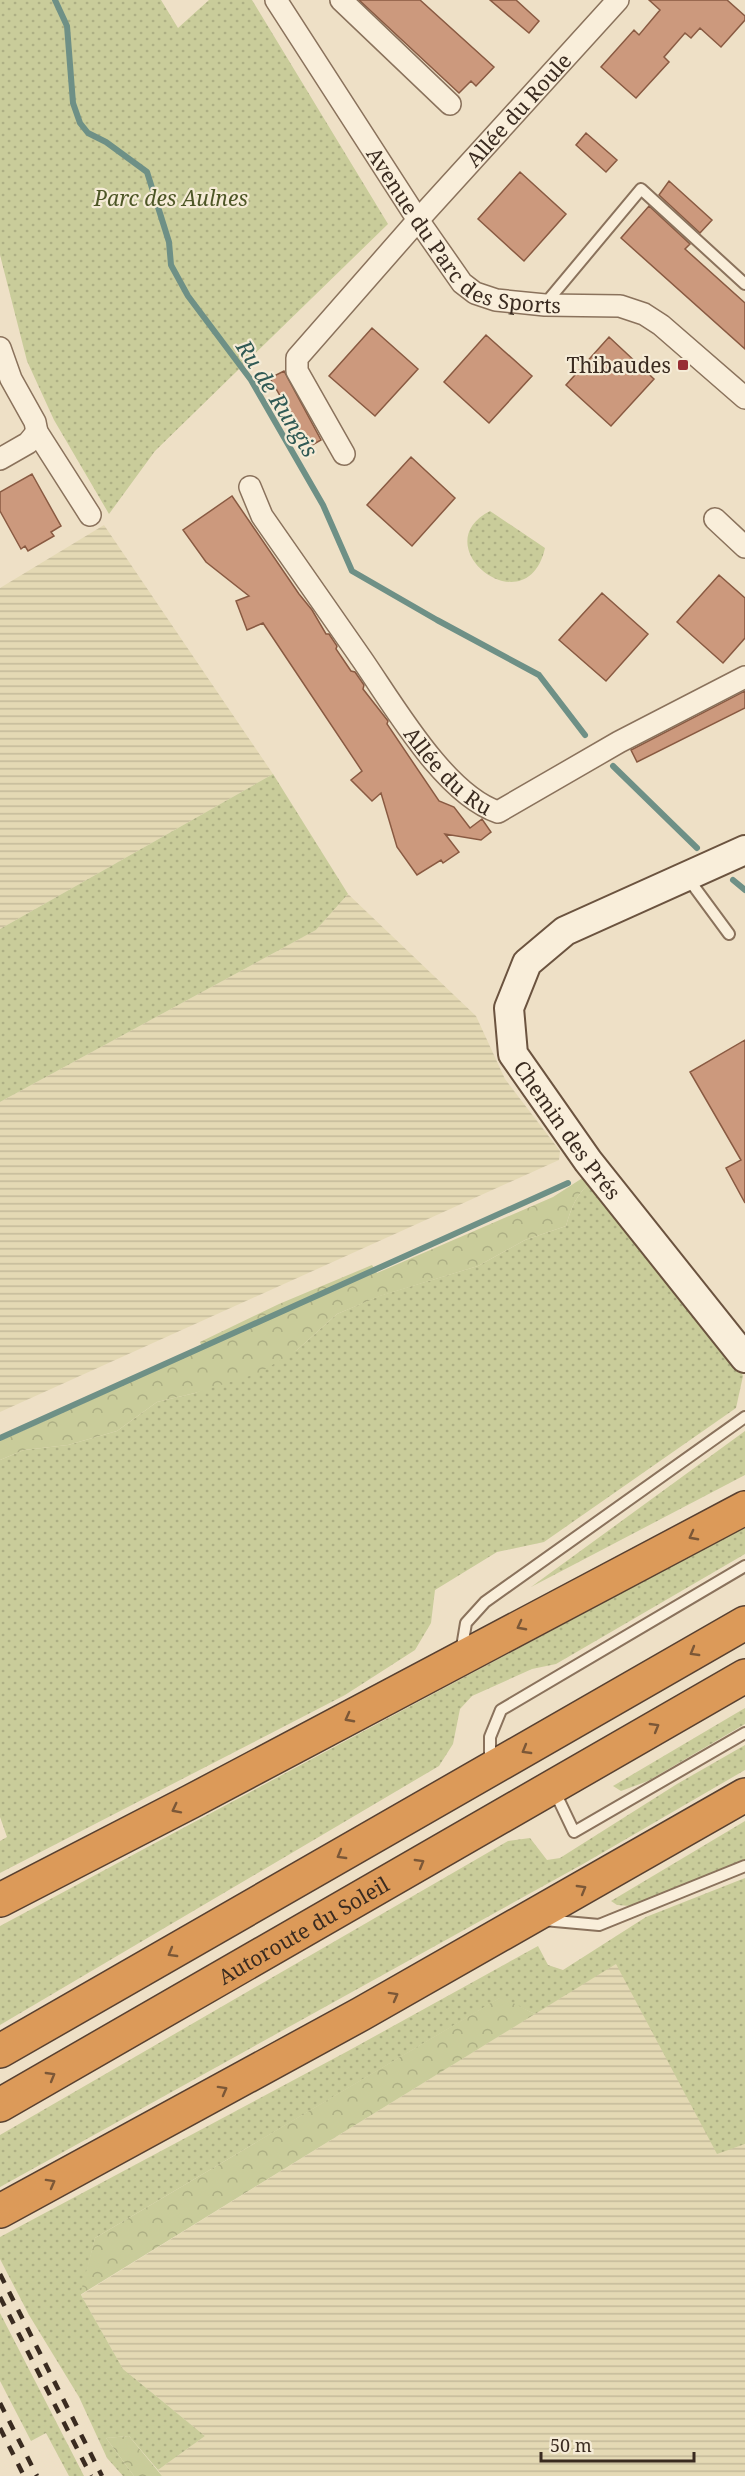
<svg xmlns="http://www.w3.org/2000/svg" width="745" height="2476" font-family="'Noto Serif',serif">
  <defs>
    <pattern id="farmland-rules" width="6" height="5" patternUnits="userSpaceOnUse" patternTransform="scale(1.5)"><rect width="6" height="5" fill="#e4d9b4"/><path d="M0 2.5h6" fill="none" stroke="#c4ba9a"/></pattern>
    <pattern id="green-dots" width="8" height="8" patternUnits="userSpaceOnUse" patternTransform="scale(1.5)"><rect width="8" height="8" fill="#c9cc9a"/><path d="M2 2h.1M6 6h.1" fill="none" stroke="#adaf84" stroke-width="1.8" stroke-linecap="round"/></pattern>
    <pattern id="forest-crowns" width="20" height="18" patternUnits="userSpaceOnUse" patternTransform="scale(1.5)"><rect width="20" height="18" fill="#c9cc9a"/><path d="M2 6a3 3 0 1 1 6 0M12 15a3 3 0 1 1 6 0" fill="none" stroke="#adaf84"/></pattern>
  </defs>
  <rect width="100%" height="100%" fill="#eee0c6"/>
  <path fill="url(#farmland-rules)" d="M 104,525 L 273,774 L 0,929 L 0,588 Z
    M 348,894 L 476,1016 L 505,1079 L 560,1151 L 559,1160 L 0,1412 L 0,1102 L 316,930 Z
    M 617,1963 L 717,2153 L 745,2144 L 745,2476 L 162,2476 L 158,2470 L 205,2436 L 123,2369 L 81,2295 Z"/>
  <path fill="url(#green-dots)" d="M 0,0 L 161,0 L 178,28 L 209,0 L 252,0 L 388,224 L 155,451 L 109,514 L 54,420 L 27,361 L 0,255 Z
    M 490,511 L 545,548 C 527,628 422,546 490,511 Z
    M 273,774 L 348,894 L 316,930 L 0,1102 L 0,929 Z
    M 590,1183 L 738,1365 L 743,1376 L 736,1408 L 544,1542 L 497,1552 L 435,1590 L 431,1623 L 415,1650 L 345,1695 L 0,1873 L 0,1841 L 7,1837 L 0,1817 L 0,1460 L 24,1450 L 68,1445 L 117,1431 L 157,1402 L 195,1393 L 297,1350 L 337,1314 L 379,1296 L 478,1266 L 525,1240 L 566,1226 C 571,1208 576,1195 590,1183 Z
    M 745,1431 L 745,1475 L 531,1587 Z
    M 745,1527 L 745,1554 L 556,1664 L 532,1669 L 472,1696 L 460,1709 L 453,1744 L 439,1766 L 0,2025 L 0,1926 Z
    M 745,1708 L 745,1724 L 648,1781 L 621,1791 L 613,1786 Z
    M 745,1745 L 745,1770 L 583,1864 L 0,2187 L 0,2135 L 508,1841 L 530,1838 L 547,1860 L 560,1858 L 677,1784 Z
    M 745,1821 L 745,1861 L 687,1885 L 630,1906 L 617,1905 L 611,1901 Z
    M 745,1878 L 745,2144 L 717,2154 L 616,1964 L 535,2014 L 500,1998 L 95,2238 L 81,2295 L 123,2369 L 205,2436 L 158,2470 L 129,2436 L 106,2438 L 134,2476 L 123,2476 L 107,2458 L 79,2397 L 29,2315 L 0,2259 L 0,2237 L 348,2051 L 538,1946 L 548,1965 L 563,1970 L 646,1917 Z
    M 0,2313 L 84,2476 L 69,2476 L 46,2433 L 31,2441 L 0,2381 Z"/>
  <path fill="url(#forest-crowns)" d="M 584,1177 L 590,1183 C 576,1195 571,1208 566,1226 L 525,1240 L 478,1266 L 380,1296 L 337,1314 L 297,1350 L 259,1373 L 195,1393 L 157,1402 L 117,1431 L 68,1445 L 24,1450 L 0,1460 L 0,1441 L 203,1349 L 200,1342 L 279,1304 L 372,1265 L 377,1273 L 553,1197 Z
    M 501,1997 L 535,2014 L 80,2295 L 95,2238 Z
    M 129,2436 L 162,2476 L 134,2476 L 106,2438 Z"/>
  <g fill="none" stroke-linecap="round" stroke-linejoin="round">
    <path stroke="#6e9086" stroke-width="6" d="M 55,0 L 67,26 L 73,103 L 80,123 L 88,133 L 106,142 L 147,172 L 169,242 L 171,265 L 188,296 L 251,380 L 323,505 L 352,571 L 437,620 L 539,675 L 585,735
      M 613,766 L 697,848
      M 733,880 L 745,890
      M 0,1438 L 568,1183"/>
  </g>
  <path fill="#cc997d" stroke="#895a42" stroke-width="1.5" d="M 359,0 L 420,0 L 494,67 L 476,86 L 471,81 L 459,93 Z
    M 490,0 L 516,0 L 539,21 L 529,33 Z
    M 649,0 L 727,0 L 745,16 L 745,20 L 721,47 L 700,28 L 691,38 L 685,33 L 664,57 L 669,62 L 636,98 L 601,67 L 634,30 L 639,35 L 660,10 Z
    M 586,133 L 617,160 L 606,172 L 576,145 Z
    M 520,172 L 566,214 L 524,261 L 478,219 Z
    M 669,181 L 712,220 L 700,233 L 659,195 Z
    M 649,206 L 690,244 L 685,249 L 745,303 L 745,349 L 621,238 Z
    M 372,328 L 418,369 L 375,416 L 329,376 Z
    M 486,335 L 532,376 L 489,423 L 444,382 Z
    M 609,337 L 654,379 L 611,426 L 566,385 Z
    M 284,371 L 321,440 L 309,447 L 270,378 Z
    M 411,457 L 455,498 L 412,546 L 367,505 Z
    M 32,474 L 61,526 L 51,532 L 54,536 L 28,551 L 25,546 L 21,549 L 0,511 L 0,492 Z
    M 232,496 L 299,594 L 312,610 L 326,634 L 329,634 L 337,646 L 336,649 L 351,671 L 355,672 L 364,685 L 363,689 L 388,721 L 387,724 L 439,801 L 454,807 L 470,828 L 482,819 L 491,832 L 481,840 L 445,834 L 459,852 L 443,863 L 441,860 L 417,875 L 397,847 L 381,793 L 372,801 L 351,780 L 362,771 L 263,623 L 247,630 L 236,601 L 249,596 L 206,562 L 183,530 Z
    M 719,575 L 745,598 L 745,638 L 723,663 L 677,622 Z
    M 602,593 L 648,634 L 606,681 L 559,640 Z
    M 745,691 L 745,708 L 637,762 L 631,750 Z
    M 745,1040 L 745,1203 L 726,1168 L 741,1160 L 690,1072 Z"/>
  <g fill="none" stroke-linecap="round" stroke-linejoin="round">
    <defs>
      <path id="lane" d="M 545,304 L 641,189 L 745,284
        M 687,877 L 729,934
        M 461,1653 L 466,1623 L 485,1602 L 745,1417
        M 490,1763 L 490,1737 L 501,1710 L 745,1566
        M 554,1790 L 574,1832 L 745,1733
        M 544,1920 L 599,1925 L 745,1866"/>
      <g id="street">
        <path id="s1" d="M 276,0 L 418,220 L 462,283 L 475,293 L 496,300 L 545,305 L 620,306 L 644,314 L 661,325 L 745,398"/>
        <path d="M 341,0 L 450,104"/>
        <path d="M 0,348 L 11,379 L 35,422 L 37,432 L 90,515"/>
        <path id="s2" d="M 344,454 L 297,371 L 297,358 L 418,220 L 618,0"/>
        <path d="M 0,459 L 28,443 L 37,432"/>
        <path id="s3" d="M 250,487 L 262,516 C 295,563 328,611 361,658 C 393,704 444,794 498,812 L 619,742 L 745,677"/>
        <path d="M 715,519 L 745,547"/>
      </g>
      <g id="secondary">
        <path id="s4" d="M 745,850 L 565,931 L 527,963 L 509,1008 L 513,1054 L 588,1161 L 745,1358"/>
      </g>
      <g id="highway">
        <path d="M 0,1900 L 190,1802 L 745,1508"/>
        <path d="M 0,2051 L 745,1623"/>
        <path id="s5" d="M 0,2105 L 745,1676"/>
        <path d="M 0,2211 L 361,2014 L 745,1795"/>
      </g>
    </defs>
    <use href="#lane" stroke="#8a725c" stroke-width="14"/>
    <use href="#street" stroke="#8a725c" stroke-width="24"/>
    <use href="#secondary" stroke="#6b533f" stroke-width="32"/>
    <use href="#highway" stroke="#584030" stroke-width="36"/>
    <use href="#lane" stroke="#f9eeda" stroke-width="10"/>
    <use href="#street" stroke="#f9eeda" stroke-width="21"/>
    <use href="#secondary" stroke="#f9eeda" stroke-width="28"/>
    <use href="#highway" stroke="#dc9a59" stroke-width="33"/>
    <path stroke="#3a2b20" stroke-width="4.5" stroke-dasharray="10 10" stroke-linecap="butt" d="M 0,2274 L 102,2476
      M 0,2297 L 91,2476
      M 0,2403 L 37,2476
      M 0,2428 L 24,2476"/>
  </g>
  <defs><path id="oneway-chevron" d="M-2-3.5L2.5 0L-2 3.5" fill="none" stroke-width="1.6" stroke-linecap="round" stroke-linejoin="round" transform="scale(1.5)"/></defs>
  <g stroke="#7b5737">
    <use href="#oneway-chevron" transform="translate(693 1536) rotate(152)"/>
    <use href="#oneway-chevron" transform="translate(521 1626) rotate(152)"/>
    <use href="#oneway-chevron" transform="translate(694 1652) rotate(150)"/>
    <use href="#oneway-chevron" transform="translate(349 1718) rotate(152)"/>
    <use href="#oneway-chevron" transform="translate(655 1727) rotate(-30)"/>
    <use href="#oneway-chevron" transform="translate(526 1750) rotate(150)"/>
    <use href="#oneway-chevron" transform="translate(176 1809) rotate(153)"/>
    <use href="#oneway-chevron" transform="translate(341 1855) rotate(150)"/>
    <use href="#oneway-chevron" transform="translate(420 1863) rotate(-30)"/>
    <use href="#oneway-chevron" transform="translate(582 1889) rotate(-30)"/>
    <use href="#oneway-chevron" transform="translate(172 1953) rotate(150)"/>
    <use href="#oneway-chevron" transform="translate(394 1996) rotate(-29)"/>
    <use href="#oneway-chevron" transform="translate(51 2076) rotate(-30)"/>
    <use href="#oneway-chevron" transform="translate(223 2090) rotate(-29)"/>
    <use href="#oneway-chevron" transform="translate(51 2183) rotate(-29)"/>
  </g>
  <rect fill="#982c33" stroke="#f5ebd6" stroke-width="2" x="677" y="359" width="12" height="12" rx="3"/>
  <g text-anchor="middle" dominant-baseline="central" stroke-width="4.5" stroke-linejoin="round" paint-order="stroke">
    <g font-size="21" fill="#3a2b20" stroke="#f5ebd6">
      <text stroke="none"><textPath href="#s2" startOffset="441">Allée du Roule</textPath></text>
      <text stroke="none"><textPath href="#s1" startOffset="310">Avenue du Parc des Sports</textPath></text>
      <text stroke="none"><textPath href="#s3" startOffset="348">Allée du Ru</textPath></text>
      <text stroke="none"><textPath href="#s4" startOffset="435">Chemin des Prés</textPath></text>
      <text stroke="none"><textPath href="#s5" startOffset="350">Autoroute du Soleil</textPath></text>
    </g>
    <g font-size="21" font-style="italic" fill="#4d5626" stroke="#f5ebd6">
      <text x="171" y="198">Parc des Aulnes</text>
    </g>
    <g font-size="21" fill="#3a2b20" stroke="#f5ebd6" text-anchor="end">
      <text x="671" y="365">Thibaudes</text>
    </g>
    <g font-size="22" font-style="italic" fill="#2f5954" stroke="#f5ebd6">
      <text transform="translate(278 398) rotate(58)">Ru de Rungis</text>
    </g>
  </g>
  <path d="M541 2452v9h153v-9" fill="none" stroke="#3a2b20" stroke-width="3"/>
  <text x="550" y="2452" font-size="18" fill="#3a2b20" stroke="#f5ebd6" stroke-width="4.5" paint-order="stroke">50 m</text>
</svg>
